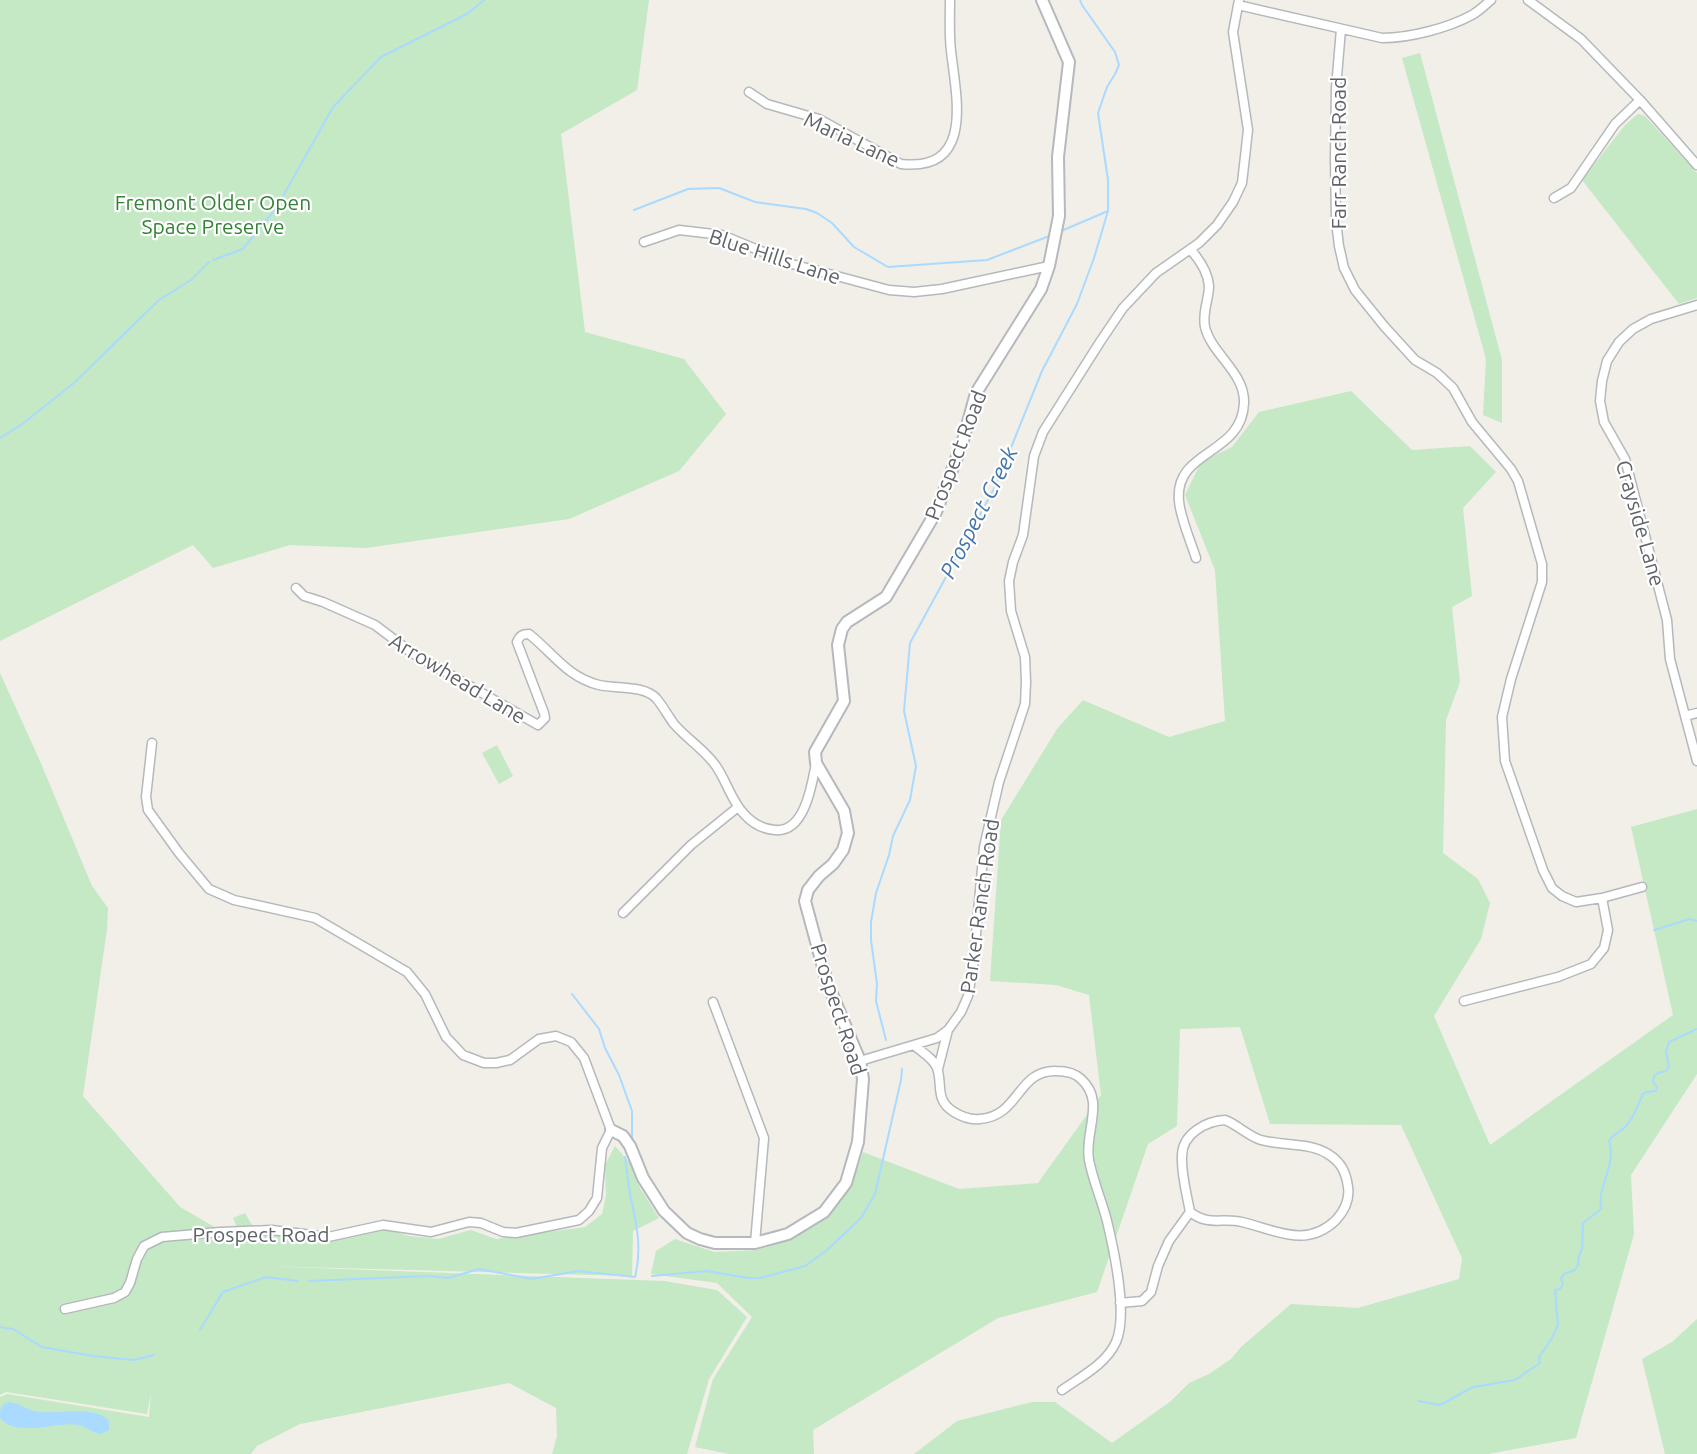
<svg xmlns="http://www.w3.org/2000/svg" width="1697" height="1454" font-family="Ubuntu,sans-serif">
  <rect width="100%" height="100%" fill="#f1efe8"/>
  <path fill="#c5e8c5" d="M 0,0 L 649,0 L 637,90 L 561,134 L 585,332 L 684,359 L 726,414 L 679,471 L 569,519 L 366,548 L 290,545 L 213,568 L 193,545 L 0,641 Z
    M 1420,53 L 1502,360 L 1502,423 L 1483,415 L 1486,359 L 1402,58 Z
    M 1638,114 L 1645,116 L 1697,173 L 1697,298 L 1679,304 L 1582,180 L 1625,125 Z
    M 1351,391 L 1412,450 L 1470,446 L 1496,472 L 1463,508 L 1472,596 L 1452,607 L 1460,682 L 1446,720 L 1443,853 L 1478,879 L 1490,903 L 1481,939 L 1434,1016 L 1490,1145 L 1673,1015 L 1631,827 L 1697,809 L 1697,1074 L 1631,1175 L 1634,1234 L 1576,1438 L 1488,1454 L 914,1454 L 957,1421 L 1032,1402 L 1055,1402 L 1112,1443 L 1171,1401 L 1189,1383 L 1209,1374 L 1231,1359 L 1241,1347 L 1291,1304 L 1358,1308 L 1459,1279 L 1462,1258 L 1401,1125 L 1270,1124 L 1240,1027 L 1180,1029 L 1177,1126 L 1148,1144 L 1097,1292 L 998,1318 L 813,1430 L 814,1454 L 729,1454 L 695,1447 L 713,1379 L 752,1317 L 717,1283 L 651,1274 L 656,1251 L 675,1239 L 714,1252 L 757,1250 L 792,1239 L 830,1215 L 852,1184 L 863,1152 L 959,1189 L 1038,1183 L 1101,1095 L 1089,995 L 1056,985 L 990,981 L 1001,820 L 1057,729 L 1083,700 L 1169,737 L 1225,721 L 1215,570 L 1185,495 L 1201,462 L 1232,447 L 1259,412 Z
    M 0,673 L 40,761 L 92,886 L 108,908 L 107,929 L 83,1096 L 180,1207 L 237,1240 L 241,1236 L 233,1218 L 245,1213 L 255,1230 L 327,1240 L 383,1228 L 409,1236 L 438,1239 L 471,1230 L 496,1239 L 585,1227 L 602,1214 L 606,1196 L 605,1165 L 615,1146 L 630,1163 L 640,1188 L 659,1218 L 633,1231 L 632,1276 L 262,1266 L 664,1281 L 717,1290 L 747,1317 L 709,1379 L 687,1454 L 552,1454 L 557,1436 L 556,1408 L 509,1383 L 300,1424 L 257,1446 L 251,1454 L 0,1454 L 0,1397 L 7,1394 L 149,1417 L 151,1393 L 147,1414 L 6,1392 L 0,1395 Z
    M 497,745 L 513,776 L 499,784 L 482,753 Z
    M 1697,1319 L 1697,1454 L 1665,1454 L 1642,1359 L 1672,1342 Z"/>
  <path fill="#aadaff" d="M 9,1402 C 20,1403 28,1411 40,1412 C 58,1414 97,1405 109,1421 L 109,1430 L 101,1434 C 93,1433 87,1427 79,1425 C 57,1420 18,1439 0,1418 C 0,1410 0,1404 9,1402 Z"/>
  <g fill="none" stroke-linecap="round" stroke-linejoin="round">
    <path stroke="#aadaff" stroke-width="2" d="M 634,210 L 688,189 L 719,188 L 755,202 L 806,209 L 817,213 L 832,223 L 854,247 L 888,267 L 987,260 L 1052,235
      M 1061,231 L 1108,211
      M 213,260 L 243,249 L 277,207 L 333,107 L 381,57 L 467,14 L 484,0
      M 0,438 L 21,425 L 75,382 L 159,300 L 191,280 L 209,262
      M 1654,930 L 1690,919 L 1697,921
      M 572,994 L 599,1029 L 605,1048 L 619,1075 L 632,1111 L 632,1138
      M 886,1040 L 876,1001 L 877,984 L 871,940 L 871,922 L 876,893 L 889,855 L 893,836 L 910,800 L 916,766 L 904,711 L 910,643 L 995,487 L 1042,371 L 1077,304 L 1094,258 L 1108,211 L 1108,180 L 1098,113 L 1107,87 L 1115,74 L 1119,65 L 1115,52 L 1082,5 L 1080,0
      M 652,1276 L 706,1271 L 749,1278 L 760,1278 L 805,1266 L 827,1250 L 861,1218 L 875,1194 L 901,1080 L 902,1069
      M 309,1281 L 429,1276 L 448,1278 L 479,1269 L 532,1279 L 578,1271 L 635,1277 C 642,1250 637,1225 631,1199 C 628,1185 627,1170 625,1157
      M 0,1327 L 13,1329 L 42,1347 L 93,1356 L 134,1360 L 154,1355
      M 200,1330 L 223,1292 L 266,1277 L 298,1281
      M 1418,1401 L 1440,1405 L 1473,1387 L 1515,1380 L 1540,1363 L 1539,1357 L 1552,1338 L 1558,1325 L 1555,1290 L 1560,1289 L 1563,1284 L 1561,1279 L 1564,1274 L 1575,1270 L 1578,1265 L 1579,1256 L 1582,1249 L 1583,1223 L 1601,1209 C 1597,1186 1617,1165 1609,1141 C 1614,1133 1621,1132 1627,1125 C 1634,1117 1638,1104 1643,1094 L 1647,1092 L 1656,1091 L 1657,1087 L 1653,1082 L 1654,1076 L 1658,1073 L 1666,1071 L 1669,1067 L 1666,1052 L 1669,1042 L 1697,1029"/>
    <defs>
      <path id="minor" d="M 1528,0 L 1581,39 L 1640,100 L 1697,165
        M 1238,5 L 1382,38 C 1410,38 1448,28 1472,15 C 1479,11 1485,5 1491,0
        M 1341,29 L 1336,88 L 1335,159 L 1336,221 L 1339,246 L 1344,268 L 1355,290 L 1384,326 L 1415,360 L 1437,373 L 1453,388 L 1472,422 L 1511,469 L 1518,481 L 1542,564 L 1542,582 L 1511,679 L 1502,717 L 1505,761 L 1543,870 L 1552,888 L 1562,896 L 1576,902 L 1602,898 L 1642,887
        M 749,92 L 767,104 L 819,119 L 901,164 C 975,172 956,96 951,51 C 949,34 950,17 950,0
        M 1554,198 L 1571,188 L 1615,124 L 1640,100
        M 644,242 L 679,230 L 722,235 L 792,264 L 889,290 L 914,292 L 942,289 L 1049,266
        M 1190,249 C 1199,259 1208,272 1209,286 C 1209,299 1202,312 1205,327 C 1212,355 1245,372 1244,403 C 1242,456 1174,449 1179,501 C 1180,517 1191,542 1196,558
        M 1697,305 L 1651,319 L 1633,329 L 1619,342 L 1607,361 L 1602,381 L 1600,401 L 1604,422 L 1625,459 L 1667,620 L 1670,659 L 1697,761
        M 296,588 L 304,596 L 323,602 L 375,625 L 412,653 L 538,725 L 545,718 L 544,713 L 517,642 C 520,635 523,634 529,634 C 553,653 567,677 599,685 C 616,689 643,685 656,698 C 663,706 668,716 674,724 C 687,739 706,751 716,766 C 727,782 731,800 744,814 C 753,824 762,829 775,830 C 805,833 812,784 816,763
        M 1685,716 L 1697,713
        M 623,913 L 691,845 L 738,807
        M 1464,1001 L 1558,977 L 1591,964 L 1604,948 L 1608,930 L 1602,898
        M 713,1002 L 764,1138 L 755,1243
        M 915,1046 C 922,1052 934,1059 937,1068 C 943,1083 934,1100 954,1112 C 962,1117 971,1120 980,1119 C 1020,1116 1017,1070 1056,1071 C 1065,1071 1075,1073 1081,1079 C 1106,1101 1084,1132 1089,1160 C 1093,1181 1102,1201 1107,1221 C 1114,1250 1128,1315 1116,1342 C 1106,1364 1082,1376 1062,1390
        M 860,1061 L 937,1038 L 948,1030 L 961,1012 L 968,996 L 973,967 L 984,847 L 999,782 L 1025,704 L 1026,682 L 1025,657 L 1011,611 L 1009,581 L 1013,562 L 1023,535 L 1034,456 L 1043,432 L 1100,342 L 1123,308 L 1156,273 L 1199,243 L 1217,225 L 1233,202 L 1242,183 L 1248,130 L 1233,32 L 1239,0
        M 938,1069 L 948,1030
        M 1225,1120 C 1238,1125 1248,1136 1261,1140 C 1282,1146 1309,1142 1328,1154 C 1341,1162 1346,1172 1348,1187 C 1350,1200 1345,1210 1336,1220 C 1306,1249 1276,1230 1242,1222 C 1222,1217 1210,1227 1190,1212 C 1187,1195 1181,1174 1182,1156 C 1182,1134 1206,1121 1225,1120 Z
        M 1120,1303 L 1142,1301 L 1151,1292 L 1158,1266 L 1169,1241 L 1190,1212
        M 65,1309 L 114,1298 L 125,1292 L 130,1283 L 137,1259 L 144,1246 L 162,1237 L 220,1232 L 272,1230 L 328,1237 L 383,1225 L 431,1232 L 469,1222 L 481,1223 L 503,1232 L 516,1233 L 579,1220 L 589,1211 L 597,1198 L 602,1148 L 611,1130 L 584,1058 L 571,1042 L 556,1036 L 539,1039 L 510,1060 L 496,1063 L 484,1063 L 463,1055 L 446,1037 L 425,994 L 407,972 L 315,918 L 234,900 L 209,889 L 179,853 L 148,810 L 146,797 L 152,743"/>
      <path id="tertiary" d="M 611,1130 L 623,1136 L 630,1146 L 643,1178 L 664,1211 L 687,1233 L 700,1239 L 715,1243 L 755,1243 L 788,1234 L 824,1212 L 846,1183 L 858,1142 L 863,1079 L 860,1061 L 827,982 L 805,901 L 808,890 L 819,876 L 833,864 L 843,850 L 848,833 L 844,811 L 816,763 L 815,752 L 844,701 L 838,645 L 842,629 L 847,622 L 886,597 L 936,512 L 962,444 L 976,393 L 1041,289 L 1049,266 L 1059,216 L 1058,157 L 1069,62 L 1042,0"/>
    </defs>
    <use href="#minor" stroke="#b5b8bc" stroke-width="11"/>
    <use href="#tertiary" stroke="#b5b8bc" stroke-width="14"/>
    <use href="#minor" stroke="#fff" stroke-width="8"/>
    <use href="#tertiary" stroke="#fff" stroke-width="10"/>
  </g>
  <g text-anchor="middle" dominant-baseline="central" stroke-width="4.5" stroke-linejoin="round" paint-order="stroke">
    <g font-size="21" fill="#5f6368" stroke="#fff">
      <text transform="translate(852 139) rotate(25)">Maria Lane</text>
      <text transform="translate(1338 153) rotate(-90)">Farr Ranch Road</text>
      <text transform="translate(775 256) rotate(18)">Blue Hills Lane</text>
      <text transform="translate(955 455) rotate(-69)">Prospect Road</text>
      <text transform="translate(1641 523) rotate(74)">Crayside Lane</text>
      <text transform="translate(458 678) rotate(31)">Arrowhead Lane</text>
      <text transform="translate(979 906) rotate(-82)">Parker Ranch Road</text>
      <text transform="translate(839 1009) rotate(72)">Prospect Road</text>
      <text x="261" y="1234">Prospect Road</text>
    </g>
    <g font-size="21" fill="#348238" stroke="#fff">
      <text x="213" y="202">Fremont Older Open<tspan x="213" dy="24">Space Preserve</tspan></text>
    </g>
    <g font-size="22" font-style="italic" fill="#4174aa" stroke="#fff">
      <text transform="translate(978 512) rotate(-63)">Prospect Creek</text>
    </g>
  </g>
</svg>
